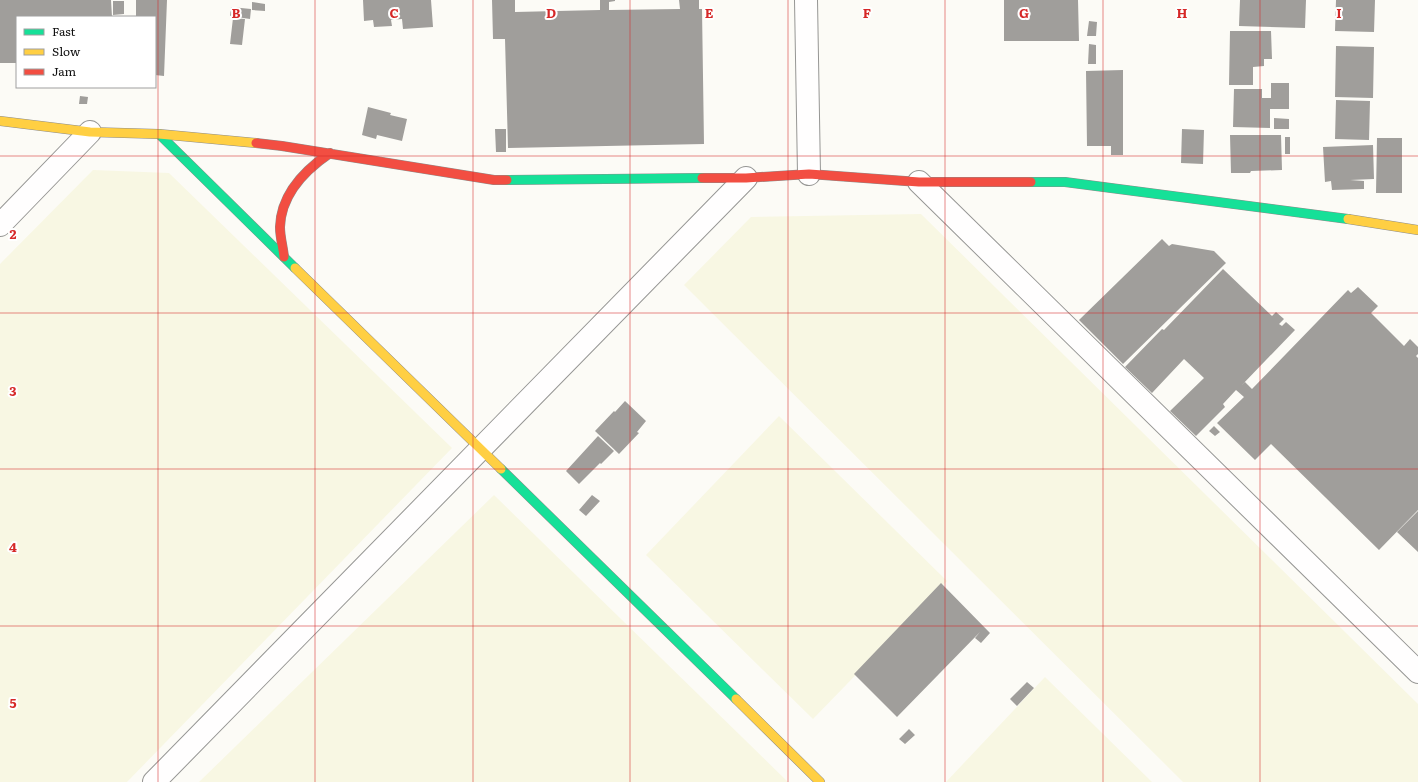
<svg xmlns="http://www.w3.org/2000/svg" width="1418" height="782" font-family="Literata,serif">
  <rect width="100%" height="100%" fill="#fcfbf6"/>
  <path fill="#f8f7e3" d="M 93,170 L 169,173 L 452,448 L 127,782 L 0,782 L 0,264 Z
    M 921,214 L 1418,704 L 1418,782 L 1183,782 L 684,285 L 751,217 Z
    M 779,416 L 947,581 L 813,719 L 646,555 Z
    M 494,495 L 788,782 L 199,782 Z
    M 1045,677 L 1152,782 L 946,782 Z"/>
  <path fill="#a09e9b" d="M 0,0 L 111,0 L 112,17 L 17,17 L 17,63 L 0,63 Z
    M 136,0 L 167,0 L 164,76 L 155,75 L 155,17 L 136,17 Z
    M 363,0 L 431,0 L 433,27 L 403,29 L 402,19 L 391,20 L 392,26 L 374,27 L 373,20 L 364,21 Z
    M 492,0 L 515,0 L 515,12 L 600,10 L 600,0 L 615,0 L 615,1 L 609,2 L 609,10 L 680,9 L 679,0 L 699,0 L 699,9 L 702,9 L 704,144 L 508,148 L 505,39 L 493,39 Z
    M 1004,0 L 1078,0 L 1079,41 L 1004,41 Z
    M 1240,0 L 1306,0 L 1305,28 L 1239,26 Z
    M 1336,0 L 1375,0 L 1374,32 L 1335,31 Z
    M 113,1 L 124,1 L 124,14 L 113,15 Z
    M 252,2 L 265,4 L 265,11 L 252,10 Z
    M 231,7 L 251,9 L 250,19 L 230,16 Z
    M 233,18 L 245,19 L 242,45 L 230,44 Z
    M 1089,21 L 1097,22 L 1096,36 L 1087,36 Z
    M 1230,31 L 1271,31 L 1272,59 L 1264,59 L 1264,66 L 1253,67 L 1253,85 L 1229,85 Z
    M 1089,44 L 1096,45 L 1096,64 L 1088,64 Z
    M 1336,46 L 1374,47 L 1373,98 L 1335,97 Z
    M 1123,70 L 1123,155 L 1111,155 L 1111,146 L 1087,146 L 1086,71 Z
    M 1271,83 L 1289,83 L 1289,109 L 1270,109 L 1270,128 L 1233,127 L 1234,89 L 1262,89 L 1262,98 L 1271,98 Z
    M 80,96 L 88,97 L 87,104 L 79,104 Z
    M 1336,100 L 1370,101 L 1369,140 L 1335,139 Z
    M 368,107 L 391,113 L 390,115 L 407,119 L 402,141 L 377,135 L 376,139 L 362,135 Z
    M 1274,118 L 1289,119 L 1289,129 L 1274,129 Z
    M 495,129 L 506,129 L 506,152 L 496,152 Z
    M 1182,129 L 1204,130 L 1203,164 L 1181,163 Z
    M 1230,135 L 1281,135 L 1282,170 L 1251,171 L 1250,173 L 1231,173 Z
    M 1285,137 L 1290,137 L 1290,154 L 1285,154 Z
    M 1377,138 L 1402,138 L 1402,193 L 1376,193 Z
    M 1373,145 L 1374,179 L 1350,180 L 1364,181 L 1364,189 L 1332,190 L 1331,181 L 1325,182 L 1323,147 Z
    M 1162,239 L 1169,246 L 1172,244 L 1214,251 L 1226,263 L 1123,364 L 1079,320 Z
    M 1223,269 L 1272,316 L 1276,312 L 1284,319 L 1279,324 L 1282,326 L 1286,322 L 1295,330 L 1241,386 L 1245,382 L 1252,389 L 1348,290 L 1351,293 L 1358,287 L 1378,306 L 1371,313 L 1404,346 L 1410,339 L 1418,347 L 1418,354 L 1416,356 L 1418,358 L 1418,510 L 1379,550 L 1271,444 L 1255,460 L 1217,423 L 1244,397 L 1236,390 L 1223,404 L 1225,407 L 1196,436 L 1170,411 L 1204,378 L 1184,359 L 1152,393 L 1125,367 L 1162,329 L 1164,330 Z
    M 625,401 L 646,421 L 637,432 L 639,433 L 619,454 L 595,431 L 614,411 L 615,412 Z
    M 1214,426 L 1220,432 L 1215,436 L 1209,431 Z
    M 598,436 L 614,451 L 601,464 L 600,463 L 579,484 L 566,471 Z
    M 592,495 L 600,501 L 586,516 L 579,510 Z
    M 1418,511 L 1418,552 L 1397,532 Z
    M 941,583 L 990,633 L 981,643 L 975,638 L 980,632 L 897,717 L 854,674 Z
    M 1027,682 L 1034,688 L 1017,706 L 1010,699 Z
    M 909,729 L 915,735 L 905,744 L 899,739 Z"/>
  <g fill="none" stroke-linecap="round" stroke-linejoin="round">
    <defs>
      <path id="street" d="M 806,0 L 809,174
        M 919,182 L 1418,672
        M 0,225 L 90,132
        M 154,782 L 746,178"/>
      <path id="fast" d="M 159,134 L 295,268
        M 507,180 L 702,178
        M 1031,182 L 1065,182 L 1348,219
        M 501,469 L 736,699"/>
      <path id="slow" d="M 0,121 L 90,132 L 159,134 L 256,143
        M 1348,219 L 1418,230
        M 295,268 L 501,469
        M 736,699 L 820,782"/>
      <path id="jam" d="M 256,143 L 282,146 L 494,180 L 507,180
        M 702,178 L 746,178 L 809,174 L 919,182 L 1031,182
        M 284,257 C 283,247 280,237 280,227 C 281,194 305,170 330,153"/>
    </defs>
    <use href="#street" stroke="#969694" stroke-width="24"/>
    <use href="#fast" stroke="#8d8c8a" stroke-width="10"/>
    <use href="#slow" stroke="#8d8c8a" stroke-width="10"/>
    <use href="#jam" stroke="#8d8c8a" stroke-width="10"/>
    <use href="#street" stroke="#fffefe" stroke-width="22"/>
    <use href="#fast" stroke="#16e098" stroke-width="9"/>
    <use href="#slow" stroke="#ffcf43" stroke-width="9"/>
    <use href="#jam" stroke="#f24e42" stroke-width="9"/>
  </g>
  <path fill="none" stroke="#d62828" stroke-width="1" stroke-opacity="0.55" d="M 158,0 L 158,782M 315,0 L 315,782M 473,0 L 473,782M 630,0 L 630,782M 788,0 L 788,782M 945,0 L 945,782M 1103,0 L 1103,782M 1260,0 L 1260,782M 0,156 L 1418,156M 0,313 L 1418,313M 0,469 L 1418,469M 0,626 L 1418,626"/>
  <g font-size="13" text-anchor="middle" font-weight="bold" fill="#d62828" stroke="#fff" stroke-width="4" stroke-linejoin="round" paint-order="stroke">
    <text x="236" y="18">B</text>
    <text x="394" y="18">C</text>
    <text x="551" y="18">D</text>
    <text x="709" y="18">E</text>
    <text x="867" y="18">F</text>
    <text x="1024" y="18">G</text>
    <text x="1182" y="18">H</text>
    <text x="1339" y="18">I</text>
    <text x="13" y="239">2</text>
    <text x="13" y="396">3</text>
    <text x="13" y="552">4</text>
    <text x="13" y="708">5</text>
  </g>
  <rect x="16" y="16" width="140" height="72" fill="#ffffff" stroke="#9f9f9f"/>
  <rect x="24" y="29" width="20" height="6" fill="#16e098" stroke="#9f9f9f"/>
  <text x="52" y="36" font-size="12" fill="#101010">Fast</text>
  <rect x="24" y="49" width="20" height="6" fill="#ffcf43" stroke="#9f9f9f"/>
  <text x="52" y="56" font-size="12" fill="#101010">Slow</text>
  <rect x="24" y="69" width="20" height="6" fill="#f24e42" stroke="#9f9f9f"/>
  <text x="52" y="76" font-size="12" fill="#101010">Jam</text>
</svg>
